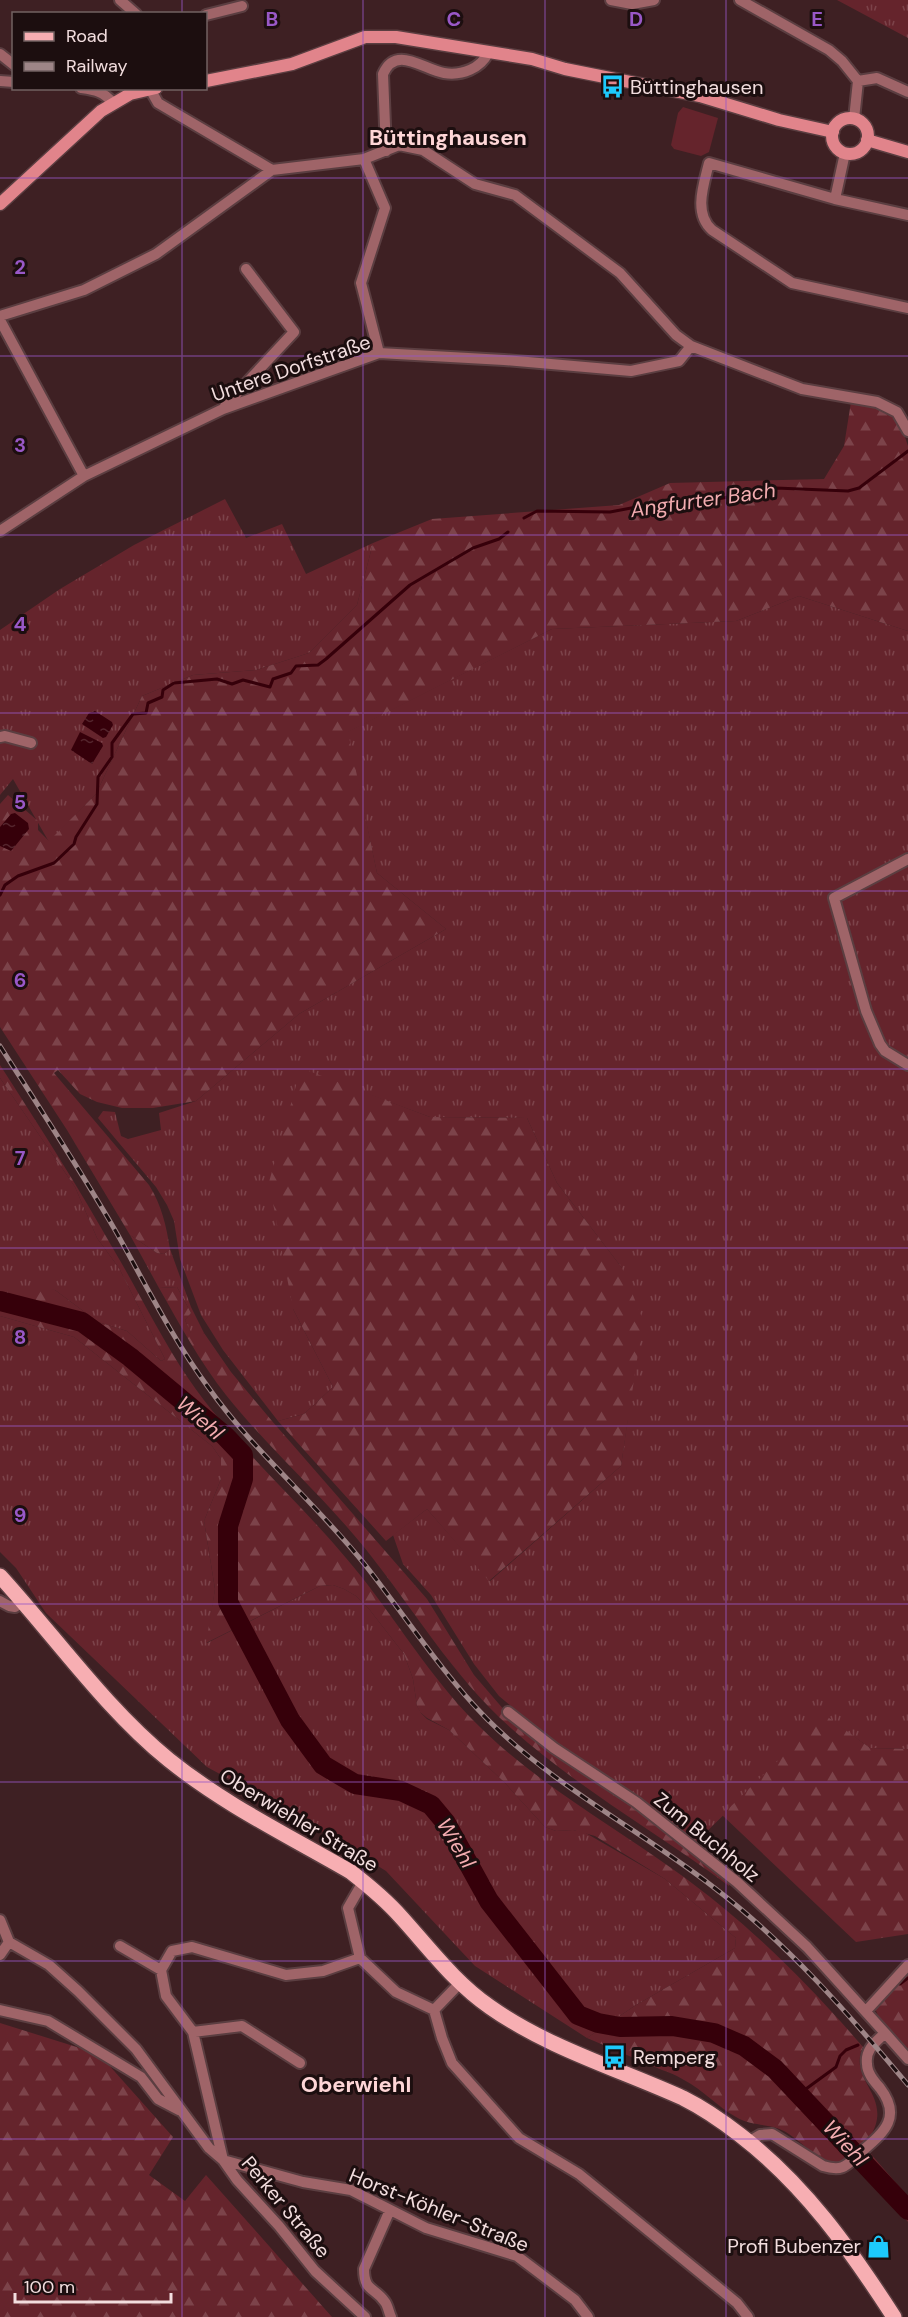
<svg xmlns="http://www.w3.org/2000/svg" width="908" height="2317" font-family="'DM Sans',sans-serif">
  <defs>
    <pattern id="grass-tufts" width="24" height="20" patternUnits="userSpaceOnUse" patternTransform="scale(1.5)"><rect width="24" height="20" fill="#65242c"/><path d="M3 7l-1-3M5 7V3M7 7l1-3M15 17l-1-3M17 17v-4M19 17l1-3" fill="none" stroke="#7c434a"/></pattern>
    <pattern id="forest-firs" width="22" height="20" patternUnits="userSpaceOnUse" patternTransform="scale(1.5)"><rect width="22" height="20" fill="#65242c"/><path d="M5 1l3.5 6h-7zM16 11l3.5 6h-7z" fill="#7c434a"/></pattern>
    <pattern id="water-ripples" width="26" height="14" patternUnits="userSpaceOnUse" patternTransform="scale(1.5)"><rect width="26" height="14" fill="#36000a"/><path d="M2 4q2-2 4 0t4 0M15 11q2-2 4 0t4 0" fill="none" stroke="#54252d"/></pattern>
  </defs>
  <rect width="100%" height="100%" fill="#3e2023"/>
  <path fill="url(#grass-tufts)" d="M 837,0 L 908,0 L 908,38 Z
    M 225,499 L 246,538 L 282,524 L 306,574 L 373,543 L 357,605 L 309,653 L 256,670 L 193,675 L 142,696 L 96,794 L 49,842 L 13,779 L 0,795 L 0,630 L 60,589 L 134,545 Z
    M 799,596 L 908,631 L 908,1749 L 870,1748 L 825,1716 L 696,1842 L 574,1759 L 499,1696 L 474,1664 L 431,1595 L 403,1564 L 393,1535 L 427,1509 L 490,1581 L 621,1466 L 628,1417 L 622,1268 L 557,1183 L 527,1118 L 430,1117 L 368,1094 L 293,1309 L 333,1387 L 304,1414 L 278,1421 L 223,1350 L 201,1315 L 180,1259 L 174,1221 L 167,1205 L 156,1187 L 98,1118 L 103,1111 L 115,1112 L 121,1136 L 128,1139 L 161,1130 L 159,1113 L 196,1101 L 299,1014 L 446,929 L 377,873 L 347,732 L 552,629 L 736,621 Z
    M 0,1078 L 75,1187 L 97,1238 L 119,1268 L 165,1359 L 161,1361 L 127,1331 L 98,1322 L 55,1290 L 0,1287 Z
    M 130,1235 L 157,1253 L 164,1254 L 170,1249 L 191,1307 L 204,1333 L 201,1336 L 191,1334 L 185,1320 L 191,1313 L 177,1287 L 159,1288 Z
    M 0,1316 L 74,1337 L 212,1446 L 221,1459 L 221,1479 L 204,1521 L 215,1589 L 207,1643 L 320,1586 L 333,1585 L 344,1589 L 356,1596 L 369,1609 L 404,1654 L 413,1679 L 417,1706 L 421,1713 L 427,1719 L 449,1730 L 504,1782 L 545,1827 L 556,1831 L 573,1830 L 584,1832 L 665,1879 L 736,1938 L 735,1948 L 636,2005 L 587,2038 L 475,1966 L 386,1871 L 299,1817 L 207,1767 L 46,1613 L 16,1568 L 0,1552 Z"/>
  <path fill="url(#forest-firs)" d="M 851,402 C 887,406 897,410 908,446 L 908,631 L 799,596 L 736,621 L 552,629 L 348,732 L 377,873 L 446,929 L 299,1014 L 196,1101 L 153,1108 L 122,1108 L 97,1102 L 80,1094 L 58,1070 L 54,1073 L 149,1185 C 162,1206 166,1225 170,1249 L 164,1254 L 157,1253 L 130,1235 L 67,1130 L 0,1027 L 0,804 L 8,795 L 38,821 L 38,830 L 49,841 L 96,794 L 142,696 L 193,675 L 256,670 L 309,653 L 357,605 L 373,543 L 432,519 L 619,505 L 670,483 L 824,479 L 844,446 Z
    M 0,1065 C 40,1127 79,1188 115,1252 C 140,1294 161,1338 188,1378 C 233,1444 295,1497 346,1558 C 389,1608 422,1666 468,1715 C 529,1779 604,1820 674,1870 C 746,1921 806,1981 863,2047 C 847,2081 895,2096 870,2137 C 864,2147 847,2164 834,2162 C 816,2159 800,2140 784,2131 C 770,2123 753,2127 736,2117 C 718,2107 703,2090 684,2080 C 675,2074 664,2071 655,2067 C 632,2057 610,2048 587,2038 L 636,2005 L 735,1948 L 736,1938 L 665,1879 L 595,1836 L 573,1830 L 556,1831 L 545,1827 L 504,1782 L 449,1730 L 427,1718 L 420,1712 L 417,1706 L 413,1679 L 404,1654 L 369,1609 L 356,1596 L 344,1589 L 333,1585 L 320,1586 L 206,1643 L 215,1589 L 204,1521 L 221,1479 L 221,1459 L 212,1446 L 74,1337 L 0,1316 L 0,1287 L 39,1286 L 55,1290 L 98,1322 L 127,1331 L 161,1361 L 165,1359 L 119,1268 L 97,1238 L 75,1187 L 0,1078 Z
    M 301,1068 L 430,1117 L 527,1118 L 557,1183 L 622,1268 L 643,1320 L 621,1466 L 489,1581 L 427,1509 L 386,1541 L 278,1421 L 304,1414 L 333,1387 L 293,1309 L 269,1182 Z
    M 177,1287 L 191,1313 L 185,1320 L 191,1333 L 194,1332 L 201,1335 L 204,1333 L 231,1372 L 272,1421 L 427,1599 L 474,1675 L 505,1711 L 633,1802 L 731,1880 L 729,1886 C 658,1833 579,1789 512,1729 C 453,1677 413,1608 364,1547 C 321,1494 269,1449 226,1395 C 200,1362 180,1325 159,1288 Z
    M 825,1715 L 870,1748 L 908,1749 L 908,1934 L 856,1942 L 722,1815 Z
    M 908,1973 L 908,2056 L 882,2026 L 875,2008 Z
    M 0,2023 L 99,2054 L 173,2137 L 149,2175 L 185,2201 L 206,2175 L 332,2317 L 0,2317 Z
    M 871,2154 L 908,2197 L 908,2222 L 884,2191 L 855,2168 Z"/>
  <path fill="#65242c" d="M 683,107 L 718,118 L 709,152 L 701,156 L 674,149 L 671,145 L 678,113 Z"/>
  <path fill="url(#water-ripples)" d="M 95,711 L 112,722 L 113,725 L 106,737 L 103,738 L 82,724 L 89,713 Z
    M 80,732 L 102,743 L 103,746 L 92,764 L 71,750 Z
    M 15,813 L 28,823 L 29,829 L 11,851 L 0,846 L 0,827 L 11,814 Z"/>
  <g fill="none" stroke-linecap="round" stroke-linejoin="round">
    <path stroke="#36000a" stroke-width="3" d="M 524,518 L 537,511 L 610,512 L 647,505 L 707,501 L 776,488 L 848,491 L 859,488 L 908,451
      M 0,895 L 5,885 L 18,876 L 54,863 L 74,844 L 76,837 L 97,804 L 98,777 L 112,757 L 112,743 L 133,714 L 146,713 L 148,703 L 162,697 L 163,690 L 174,683 L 217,679 L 232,684 L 243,680 L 270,687 L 273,679 L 291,673 L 296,666 L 318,665 L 326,659 L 410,585 L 473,548 L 499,539 L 508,532
      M 900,1984 L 908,1978
      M 799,2094 L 836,2067 L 840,2056 L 846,2050 L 858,2045"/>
    <path stroke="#36000a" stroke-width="20" d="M 0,1301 L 82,1322 L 130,1357 L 225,1436 L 243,1455 L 243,1479 L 228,1526 L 228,1602 L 290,1720 L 323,1765 L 355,1784 L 401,1791 L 431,1805 L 446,1823 L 489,1901 L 578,2015 L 598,2023 L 620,2027 L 672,2026 L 714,2033 L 744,2046 L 775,2069 L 908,2210"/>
    <defs>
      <path id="street" d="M 120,0 L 136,14
        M 611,0 L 632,4 L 654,0
        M 740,0 L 829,50 L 842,61 L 858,81
        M 206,15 L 242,6
        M 0,54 L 14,65
        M 0,81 L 14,82
        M 81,88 C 95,90 103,91 113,103
        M 150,89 L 158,103 L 272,170
        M 854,119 L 858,81 L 877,78 L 908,92
        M 386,151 L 383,74 C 396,44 424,70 444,73 C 462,76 481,68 488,53
        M 845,153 L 835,199 L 908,215
        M 364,159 L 385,208 L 361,283 L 379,353
        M 835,199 L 709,163 C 704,184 693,213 712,230 L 792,283 L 908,308
        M 0,316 L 84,290 L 156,254 L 272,170 L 364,159 L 399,145 L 423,150 L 475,184 L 515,195 L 620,273 L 676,335 L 691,346 L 802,389 L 877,402 L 897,412 L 908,431
        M 0,320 L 84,476 L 223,409 L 379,353 L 504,360 L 631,371 L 679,361 L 691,346
        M 225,406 L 294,332 L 246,269
        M 0,531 L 84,476
        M 0,737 L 5,736 L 31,743
        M 908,859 L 834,898 L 866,1011 L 880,1044 L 885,1051 L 908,1065
        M 0,1601 L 9,1606 L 15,1607 L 22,1602
        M 508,1712 L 554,1748 L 636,1802 L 737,1882 L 807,1947 L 885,2033
        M 0,1920 L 9,1942 L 49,1965 L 78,1991 L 136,2049 L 209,2148 L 223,2160 L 303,2182 L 351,2190 L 426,2228 L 517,2256 L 575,2300 L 588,2317
        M 120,1946 L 161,1970
        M 0,1955 L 9,1942
        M 360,1958 L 348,1908 L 363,1882
        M 0,2010 L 48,2021 L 141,2077 L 158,2099 L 179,2110
        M 434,2010 L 442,2038 L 452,2063 L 519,2138 L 579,2174 L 737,2303 L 748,2317
        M 866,2011 L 908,1965
        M 193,2032 L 242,2026 L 300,2063
        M 748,2142 L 760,2135 L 772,2134 L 823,2166 C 843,2172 846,2166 860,2153 C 883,2133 903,2118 880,2088 C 874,2081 867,2073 867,2064 C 865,2049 876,2042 885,2033 L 908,2059
        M 390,2210 L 364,2269 C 364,2292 375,2287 385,2302 C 388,2306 389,2313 391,2317
        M 365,2317 L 315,2271 L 279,2226 L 237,2180 L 223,2160 L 193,2032 L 166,1996 L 161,1970 L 172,1951 L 192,1947 L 286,1975 L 323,1971 L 360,1958 L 396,1992 L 434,2010 L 460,1983"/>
      <path id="secondary" d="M 206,81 L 292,64 L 365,37 L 396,37 L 532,59 L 565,69 L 700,96 L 779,120 L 833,132
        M832 136a18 18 0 1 1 36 0a18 18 0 1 1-36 0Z
        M 867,140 L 908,152
        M 0,204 L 101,111 L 130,94 L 156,88"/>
      <path id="primary" d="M 0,1576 C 55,1636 105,1708 169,1760 C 225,1805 289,1836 351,1872 C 369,1886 386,1900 401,1917 C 430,1949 455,1983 490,2007 C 548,2048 619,2069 683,2098 C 703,2108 722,2121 740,2135 C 805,2185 850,2249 894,2317"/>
    </defs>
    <use href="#street" stroke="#5b3e41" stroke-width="14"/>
    <use href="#secondary" stroke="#5b3e41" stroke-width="15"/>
    <use href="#primary" stroke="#5b3e41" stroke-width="18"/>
    <use href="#street" stroke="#9f6468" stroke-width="10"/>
    <use href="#secondary" stroke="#e1848b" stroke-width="12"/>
    <use href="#primary" stroke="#f7aeb2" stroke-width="15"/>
    <defs>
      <path id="rail" d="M 0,1046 C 39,1107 79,1168 115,1230 C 145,1283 172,1338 208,1387 C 254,1452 316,1503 366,1566 C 406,1617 441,1672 487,1719 C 554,1786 638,1829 712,1886 C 787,1943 848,2013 908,2085"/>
    </defs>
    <use href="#rail" stroke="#9e8587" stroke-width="5"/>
    <use href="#rail" stroke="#1c0e0f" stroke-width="3" stroke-dasharray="9" stroke-linecap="butt"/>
  </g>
  <path fill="none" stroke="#9958c7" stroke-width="1.5" stroke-opacity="0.55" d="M 182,0 L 182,14M 363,0 L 363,2317M 545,0 L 545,2317M 726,0 L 726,2317M 182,88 L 182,2317M 0,178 L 908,178M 0,356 L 908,356M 0,535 L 908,535M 0,713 L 908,713M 0,891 L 908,891M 0,1069 L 908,1069M 0,1248 L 908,1248M 0,1426 L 908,1426M 0,1604 L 908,1604M 0,1782 L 908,1782M 0,1961 L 908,1961M 0,2139 L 908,2139"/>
  <defs>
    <symbol id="bus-bare" viewBox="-9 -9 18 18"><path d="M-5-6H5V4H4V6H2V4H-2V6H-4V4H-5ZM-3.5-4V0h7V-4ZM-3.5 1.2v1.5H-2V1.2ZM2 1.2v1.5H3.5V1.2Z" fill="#1dc9fc" stroke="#1c0e0f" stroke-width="2.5" paint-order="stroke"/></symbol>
    <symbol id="shop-bare" viewBox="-9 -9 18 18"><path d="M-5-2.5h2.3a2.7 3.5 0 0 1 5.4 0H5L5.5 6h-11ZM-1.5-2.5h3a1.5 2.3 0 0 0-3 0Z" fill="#1dc9fc" stroke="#1c0e0f" stroke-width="2.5" paint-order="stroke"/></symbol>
  </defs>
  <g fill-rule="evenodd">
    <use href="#bus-bare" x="596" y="70" width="33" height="33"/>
    <use href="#bus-bare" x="598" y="2040" width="33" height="33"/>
    <use href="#shop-bare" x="862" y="2230" width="33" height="33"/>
  </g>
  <g text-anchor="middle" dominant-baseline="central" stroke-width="6" stroke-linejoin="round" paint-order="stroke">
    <g font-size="20" fill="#f2ddde" stroke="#1c0e0f" text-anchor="start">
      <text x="630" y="87">Büttinghausen</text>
      <text x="633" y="2057">Remperg</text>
      <text x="861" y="2246" text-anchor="end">Profi Bubenzer</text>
    </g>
    <g font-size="20" fill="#f2ddde" stroke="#1c0e0f">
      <text transform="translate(291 368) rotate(-19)">Untere Dorfstraße</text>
      <text transform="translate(299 1820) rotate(31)">Oberwiehler Straße</text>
      <text transform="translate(707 1837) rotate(39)">Zum Buchholz</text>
      <text transform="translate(286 2207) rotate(50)">Perker Straße</text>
      <text transform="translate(439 2210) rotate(22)">Horst-Köhler-Straße</text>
    </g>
    <g font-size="21" font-style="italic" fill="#f3acb0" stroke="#1c0e0f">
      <text transform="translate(703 500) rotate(-8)">Angfurter Bach</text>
      <text transform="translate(200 1418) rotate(41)">Wiehl</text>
      <text transform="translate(456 1843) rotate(59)">Wiehl</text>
      <text transform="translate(845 2143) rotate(47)">Wiehl</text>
    </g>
    <g font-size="22" font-weight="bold" fill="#fed6d7" stroke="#1c0e0f">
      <text x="448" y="137">Büttinghausen</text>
      <text x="356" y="2084">Oberwiehl</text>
    </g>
  </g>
  <g font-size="20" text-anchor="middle" font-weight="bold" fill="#9958c7" stroke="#1c0e0f" stroke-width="6" stroke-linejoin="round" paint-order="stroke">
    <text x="272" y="26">B</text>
    <text x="454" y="26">C</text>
    <text x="636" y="26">D</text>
    <text x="817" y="26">E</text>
    <text x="20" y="274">2</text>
    <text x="20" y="452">3</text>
    <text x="20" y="631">4</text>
    <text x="20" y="809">5</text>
    <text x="20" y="987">6</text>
    <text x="20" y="1165">7</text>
    <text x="20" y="1344">8</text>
    <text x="20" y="1522">9</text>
  </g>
  <rect x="12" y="12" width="195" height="78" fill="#1c0e0f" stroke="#726162" stroke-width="1.5"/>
  <rect x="24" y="32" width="30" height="9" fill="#f7aeb2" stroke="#726162" stroke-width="1.5"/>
  <text x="66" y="42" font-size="18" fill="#f2ddde">Road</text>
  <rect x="24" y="62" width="30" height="9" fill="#9e8587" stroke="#726162" stroke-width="1.5"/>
  <text x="66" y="72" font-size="18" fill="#f2ddde">Railway</text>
  <path d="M15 2293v9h156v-9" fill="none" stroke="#f2ddde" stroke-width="3"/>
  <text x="24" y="2293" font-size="18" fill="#f2ddde" stroke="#1c0e0f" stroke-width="4.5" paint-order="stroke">100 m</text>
</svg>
